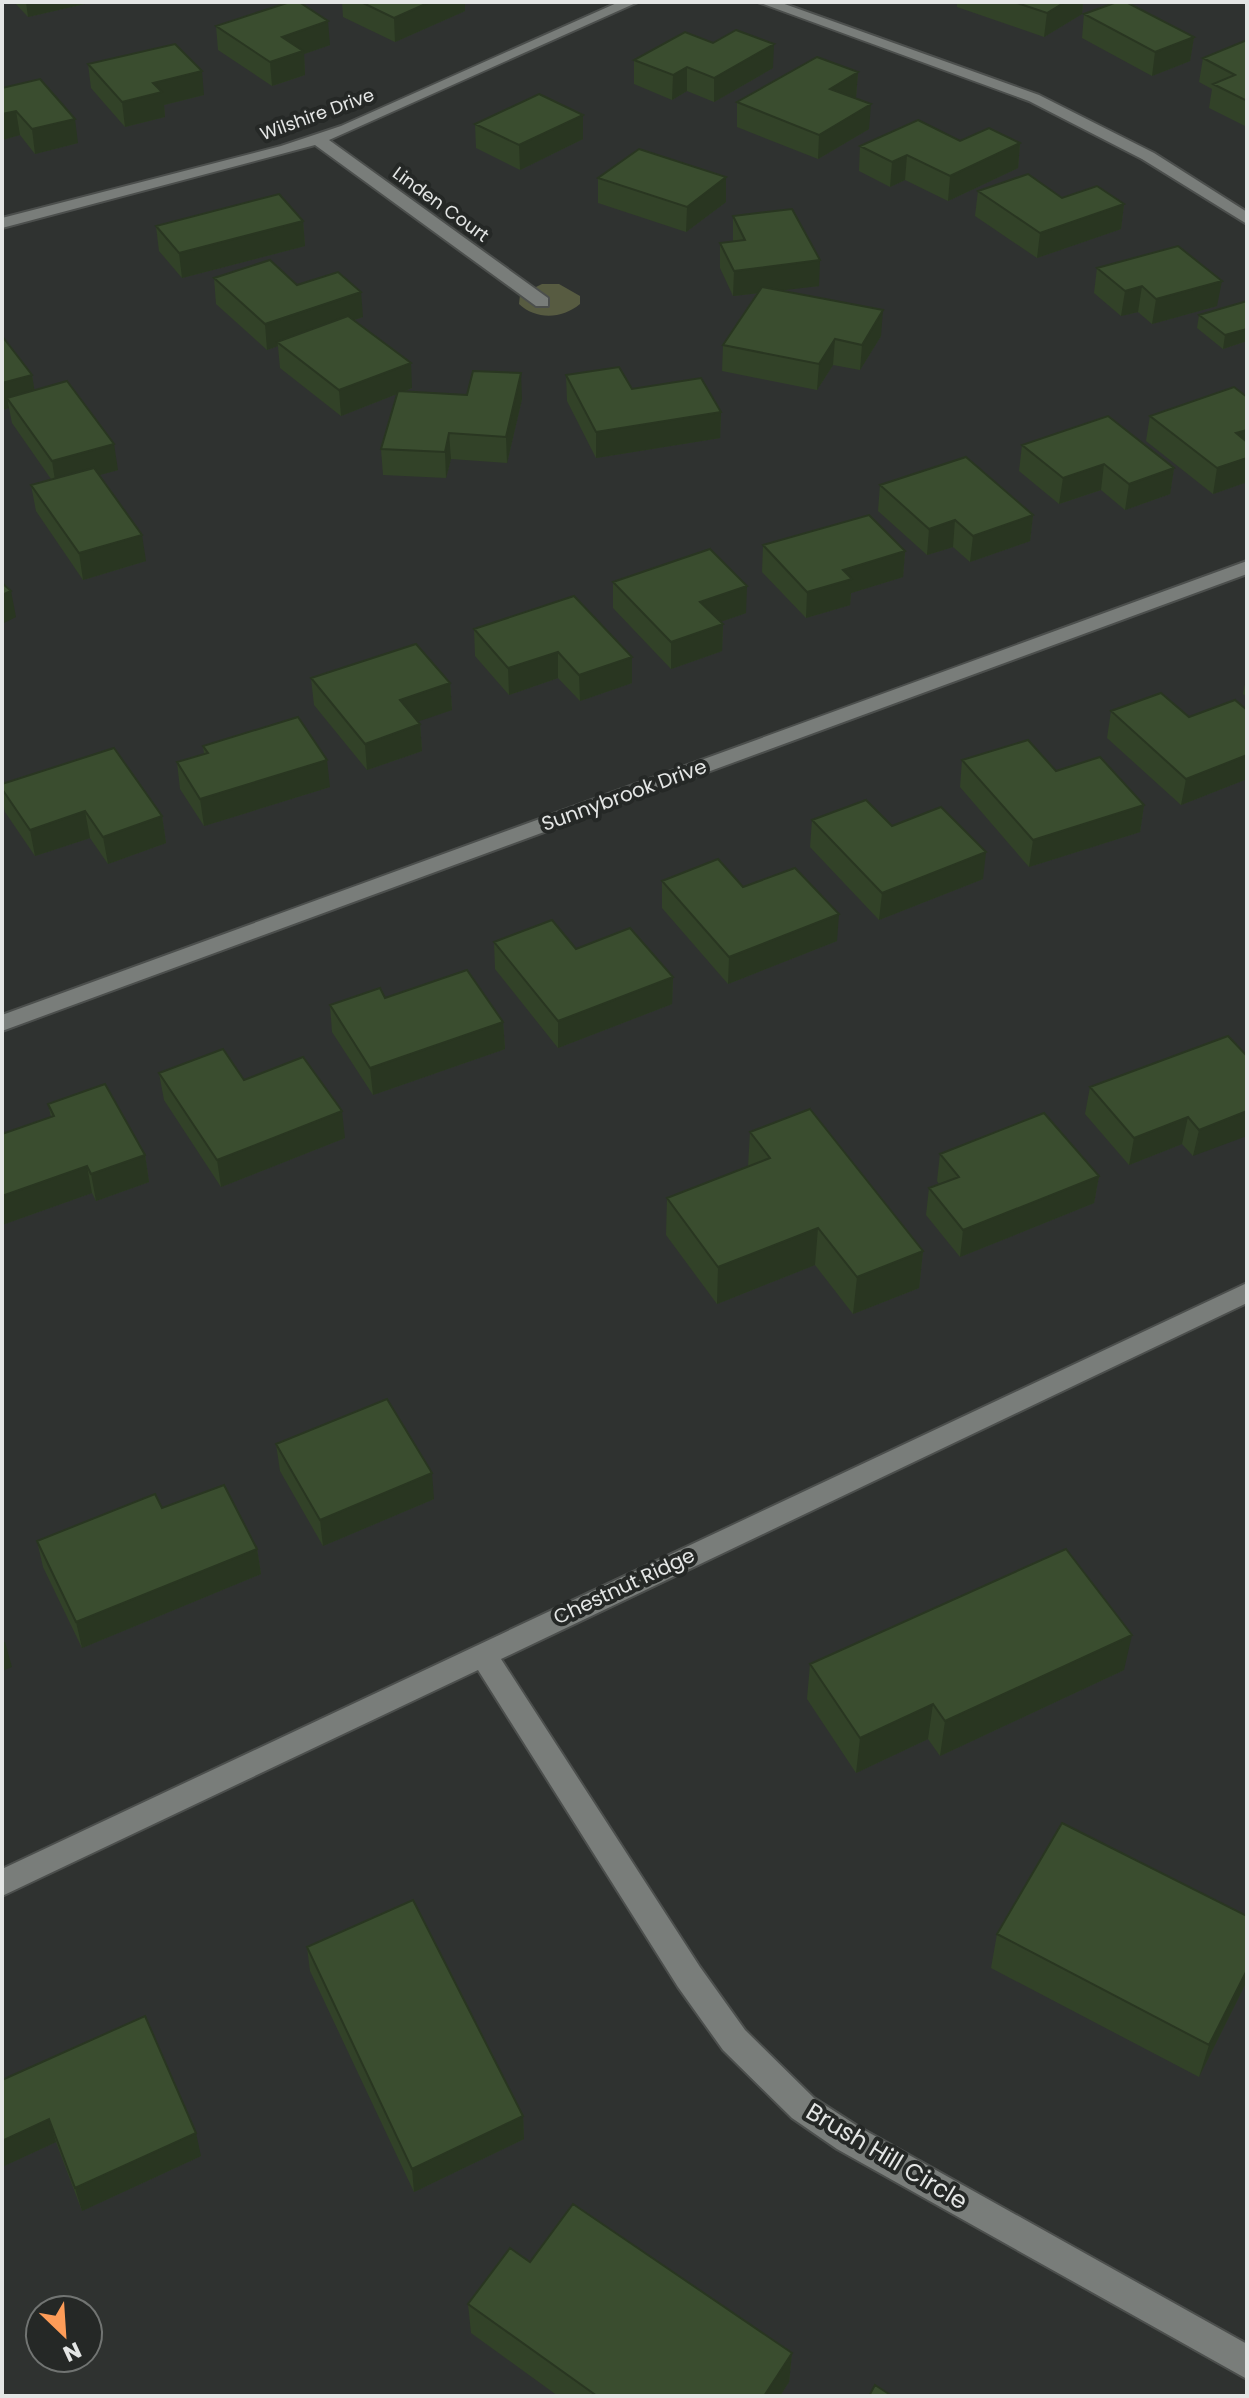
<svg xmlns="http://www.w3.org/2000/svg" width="1249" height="2398" font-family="Poppins,sans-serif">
  <rect width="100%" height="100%" fill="#2f3230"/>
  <path fill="#575b41" d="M 542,284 L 559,284 L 580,296 L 580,304 C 562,319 536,320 519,304 L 520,295 Z"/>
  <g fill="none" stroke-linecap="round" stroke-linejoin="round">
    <defs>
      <path id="minor" d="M 619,2 L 638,2 L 329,140 L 548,298 L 548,306 L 536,306 L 315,145 L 2,228 L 2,218 L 281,146 L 341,126 Z
        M 758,2 L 779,2 L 1039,95 L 1154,153 L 1247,212 L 1247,224 L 1142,159 L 1029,101 Z
        M 1247,561 L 1247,574 L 2,1031 L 2,1015 Z
        M 1247,1283 L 1247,1303 L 501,1659 L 700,1967 L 745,2030 L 814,2098 L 859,2127 L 1247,2344 L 1247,2379 L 837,2149 L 792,2118 L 723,2050 L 678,1987 L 478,1670 L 2,1896 L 2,1869 Z"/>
    </defs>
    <use href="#minor" stroke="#4c4f4d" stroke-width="4"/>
    <use href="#minor" fill="#797d7a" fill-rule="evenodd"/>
  </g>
  <path fill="#324228" d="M 14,2 L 93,2 L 28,17 Z
    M 342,2 L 465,2 L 465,11 L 395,42 L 343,17 Z
    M 957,2 L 1083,2 L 1082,14 L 1044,37 L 957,7 Z
    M 1084,14 L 1194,37 L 1190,61 L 1152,76 L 1082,38 Z
    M 216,26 L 330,45 L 304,54 L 305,75 L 272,86 L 218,50 Z
    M 1247,40 L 1247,126 L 1245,126 L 1209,108 L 1212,89 L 1199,82 L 1203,58 Z
    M 634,60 L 773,68 L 714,102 L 687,91 L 672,100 L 634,84 Z
    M 88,64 L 204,95 L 164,105 L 165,117 L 125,127 L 91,88 Z
    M 858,72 L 856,97 L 854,98 L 869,129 L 818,159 L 737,127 L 737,102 Z
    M 2,88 L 78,143 L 35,154 L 20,135 L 2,140 Z
    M 583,115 L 583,139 L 520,170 L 476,148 L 475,124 Z
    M 960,141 L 1020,143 L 1018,168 L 948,201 L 905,180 L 890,187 L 859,171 L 860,146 Z
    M 598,178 L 726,202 L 686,232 L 598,203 Z
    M 978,191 L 1062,198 L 1124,204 L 1121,229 L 1037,258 L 975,216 Z
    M 733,216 L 819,286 L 780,290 L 881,336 L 860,370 L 833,365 L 817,390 L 722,371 L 723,345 L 758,293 L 733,296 L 720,268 L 720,243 L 733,241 Z
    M 303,221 L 305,246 L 182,278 L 159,251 L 156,226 Z
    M 1097,268 L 1217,306 L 1152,324 L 1138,312 L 1121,316 L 1094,293 Z
    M 214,278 L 297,285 L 363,317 L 354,320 L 412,388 L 403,392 L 522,399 L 507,463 L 451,459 L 446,478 L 383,475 L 381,449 L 397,394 L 341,416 L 280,368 L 278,346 L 267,350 L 216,304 Z
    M 1247,301 L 1247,341 L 1223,349 L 1197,328 L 1199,315 Z
    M 2,336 L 32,375 L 34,390 L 118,470 L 99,475 L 146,561 L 83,580 L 36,511 L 31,485 L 51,479 L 12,423 L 9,408 L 2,410 Z
    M 566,375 L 721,412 L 720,438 L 596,458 L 567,401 Z
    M 1247,397 L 1247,482 L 1213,494 L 1146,441 L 1150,416 Z
    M 1022,445 L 1174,468 L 1170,494 L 1125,510 L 1101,490 L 1059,504 L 1019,471 Z
    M 880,485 L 1033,515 L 1030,541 L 970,562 L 953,547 L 927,555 L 878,511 Z
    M 763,545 L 905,551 L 903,577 L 851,593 L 850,605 L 806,618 L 762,572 Z
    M 613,582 L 746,613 L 720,622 L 723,624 L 722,651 L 671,669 L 613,608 Z
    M 574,596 L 632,683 L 580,701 L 558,678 L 509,695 L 475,656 L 474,629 Z
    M 1247,674 L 1247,697 L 1243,694 Z
    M 311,678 L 450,683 L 452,710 L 418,721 L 420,724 L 422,751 L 367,770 L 314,705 Z
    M 1247,710 L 1247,779 L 1181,805 L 1107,738 L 1111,711 L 1189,717 Z
    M 203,746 L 330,787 L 204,826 L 180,789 L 177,762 L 204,754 Z
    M 962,760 L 1056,771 L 1144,805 L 1140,832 L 1029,867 L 960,787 Z
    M 2,784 L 162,816 L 166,843 L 108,864 L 90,838 L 35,856 L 5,812 L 2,797 Z
    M 812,820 L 892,826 L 983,879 L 879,920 L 810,847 Z
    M 662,881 L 743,887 L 837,941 L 728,984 L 662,908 Z
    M 494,942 L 576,949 L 673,977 L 672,1004 L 558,1048 L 495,969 Z
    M 385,998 L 503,1022 L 505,1049 L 373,1095 L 332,1032 L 330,1005 Z
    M 1247,1056 L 1193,1156 L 1182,1144 L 1129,1165 L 1085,1114 L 1090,1087 Z
    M 159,1073 L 244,1080 L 345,1138 L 221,1187 L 164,1100 Z
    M 48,1104 L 145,1155 L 149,1182 L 96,1201 L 92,1193 L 2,1225 L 2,1134 L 51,1117 Z
    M 750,1132 L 923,1251 L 919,1288 L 853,1314 L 815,1265 L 717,1304 L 666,1235 L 667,1198 L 748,1167 Z
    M 940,1154 L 1099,1176 L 1094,1203 L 960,1257 L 926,1215 L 929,1188 L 939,1184 L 937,1181 Z
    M 276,1444 L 434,1499 L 323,1546 L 280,1471 Z
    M 162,1508 L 257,1549 L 261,1574 L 82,1648 L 43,1567 L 37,1541 Z
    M 810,1664 L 1124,1670 L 940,1756 L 928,1739 L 856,1773 L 807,1699 Z
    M 1247,1916 L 1247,1981 L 1199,2077 L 991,1968 L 997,1934 Z
    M 307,1947 L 523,2116 L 524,2139 L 414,2192 L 310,1971 Z
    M 2,2080 L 201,2156 L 82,2211 L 56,2142 L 2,2167 Z
    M 530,2262 L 792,2353 L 789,2382 L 780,2396 L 558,2396 L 471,2333 L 468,2304 Z"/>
  <path fill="#293621" d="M 26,2 L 93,2 L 28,17 Z
    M 430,2 L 465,2 L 465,11 L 395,42 L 394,18 Z
    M 1065,2 L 1083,2 L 1082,14 L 1044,37 L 1047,13 Z
    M 328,21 L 330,45 L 304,54 L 305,75 L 272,86 L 270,62 L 282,37 Z
    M 1194,37 L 1190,61 L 1152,76 L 1155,52 Z
    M 774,44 L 773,68 L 714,102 L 714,78 Z
    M 687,67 L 687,91 L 672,100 L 673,75 Z
    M 202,71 L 204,95 L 164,105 L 165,117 L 125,127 L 122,102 L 153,83 Z
    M 858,72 L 856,97 L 829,113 L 830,89 Z
    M 871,104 L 869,129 L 818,159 L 819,135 Z
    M 16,111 L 20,135 L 2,140 L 2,114 Z
    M 583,115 L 583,139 L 520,170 L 519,145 Z
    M 75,119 L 78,143 L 35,154 L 32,129 Z
    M 1020,143 L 1018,168 L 948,201 L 950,176 Z
    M 907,155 L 905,180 L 890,187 L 892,162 Z
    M 726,177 L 726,202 L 686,232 L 687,207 Z
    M 1124,204 L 1121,229 L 1037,258 L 1040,233 Z
    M 303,221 L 305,246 L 182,278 L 179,253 Z
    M 820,260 L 819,286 L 733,296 L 734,271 Z
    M 1222,281 L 1217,306 L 1152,324 L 1156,299 Z
    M 1142,286 L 1138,312 L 1121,316 L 1125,291 Z
    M 361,292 L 363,317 L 281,345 L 277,342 L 278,346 L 267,350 L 265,324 Z
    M 883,310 L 881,336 L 860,370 L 862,345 Z
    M 1247,329 L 1247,341 L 1223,349 L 1225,335 Z
    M 835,339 L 833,365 L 817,390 L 819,364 Z
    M 411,363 L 412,388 L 341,416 L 339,390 Z
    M 521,373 L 522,399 L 507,463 L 506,437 Z
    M 32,375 L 36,400 L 7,398 L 9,408 L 2,410 L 2,383 Z
    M 721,412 L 720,438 L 596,458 L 596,432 Z
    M 1247,430 L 1247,454 L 1236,433 Z
    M 449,433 L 451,459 L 446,478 L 445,452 Z
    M 114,444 L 118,470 L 56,487 L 52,461 Z
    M 1247,458 L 1247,482 L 1213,494 L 1217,468 Z
    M 1104,464 L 1101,490 L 1059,504 L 1063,478 Z
    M 1174,468 L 1170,494 L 1125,510 L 1129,484 Z
    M 1033,515 L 1030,541 L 970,562 L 973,536 Z
    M 955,520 L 953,547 L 927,555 L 929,529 Z
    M 142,535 L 146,561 L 83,580 L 79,553 Z
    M 905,551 L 903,577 L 851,593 L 850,605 L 806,618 L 807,592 L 843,570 Z
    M 747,586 L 746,613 L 700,629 L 700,602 Z
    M 11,591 L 16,617 L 2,624 L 2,595 Z
    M 723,624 L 722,651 L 671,669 L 671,642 Z
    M 558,652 L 558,678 L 509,695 L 508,668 Z
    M 632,657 L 632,683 L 580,701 L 579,675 Z
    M 450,683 L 452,710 L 402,727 L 400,700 Z
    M 420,724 L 422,751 L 367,770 L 365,744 Z
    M 1247,755 L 1247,779 L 1181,805 L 1186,779 Z
    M 327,760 L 330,787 L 204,826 L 200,799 Z
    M 1144,805 L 1140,832 L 1029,867 L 1033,840 Z
    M 85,811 L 90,838 L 35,856 L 30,830 Z
    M 162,816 L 166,843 L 108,864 L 103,837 Z
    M 986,852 L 983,879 L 879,920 L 882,893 Z
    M 839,914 L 837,941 L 728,984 L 729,957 Z
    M 673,977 L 672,1004 L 558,1048 L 558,1021 Z
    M 503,1022 L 505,1049 L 373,1095 L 370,1068 Z
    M 342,1111 L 345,1138 L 221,1187 L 217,1160 Z
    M 1247,1111 L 1247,1136 L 1193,1156 L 1199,1130 Z
    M 1188,1117 L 1182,1144 L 1129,1165 L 1134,1138 Z
    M 145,1155 L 149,1182 L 96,1201 L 91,1174 Z
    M 87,1166 L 92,1193 L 2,1225 L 2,1196 Z
    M 1099,1176 L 1094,1203 L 960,1257 L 963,1230 Z
    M 818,1228 L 815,1265 L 717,1304 L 718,1267 Z
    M 923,1251 L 919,1288 L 853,1314 L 857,1277 Z
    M 432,1473 L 434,1499 L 323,1546 L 320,1520 Z
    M 257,1549 L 261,1574 L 82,1648 L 76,1622 Z
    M 1132,1635 L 1124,1670 L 940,1756 L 945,1721 Z
    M 5,1642 L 12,1667 L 2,1671 L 2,1643 Z
    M 933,1704 L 928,1739 L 856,1773 L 860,1738 Z
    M 1247,1970 L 1247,1981 L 1199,2077 L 1209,2045 Z
    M 523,2116 L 524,2139 L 414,2192 L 412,2169 Z
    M 49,2119 L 56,2142 L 2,2167 L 2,2141 Z
    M 196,2133 L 201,2156 L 82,2211 L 75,2188 Z
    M 792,2353 L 789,2382 L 780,2396 L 764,2396 Z"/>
  <path fill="#3a4d2f" stroke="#293621" stroke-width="2" d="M 290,2 L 299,2 L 328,21 L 282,37 L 303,51 L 270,62 L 216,26 Z
    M 361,2 L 430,2 L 394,18 Z
    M 1014,2 L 1065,2 L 1047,13 Z
    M 1117,2 L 1126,2 L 1194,37 L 1155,52 L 1084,14 Z
    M 736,30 L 774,44 L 714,78 L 687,67 L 673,75 L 634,60 L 685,32 L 713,43 Z
    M 1247,40 L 1247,101 L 1213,84 L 1235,75 L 1203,58 Z
    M 175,44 L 202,71 L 153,83 L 162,92 L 122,102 L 88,64 Z
    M 817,57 L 858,72 L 830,89 L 871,104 L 819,135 L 737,102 Z
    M 40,79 L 75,119 L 32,129 L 16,111 L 2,114 L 2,88 Z
    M 539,94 L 583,115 L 519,145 L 475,124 Z
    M 918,120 L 960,141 L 989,128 L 1020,143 L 950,176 L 907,155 L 892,162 L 860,146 Z
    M 639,149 L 726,177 L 687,207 L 598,178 Z
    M 1028,174 L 1062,198 L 1097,186 L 1124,204 L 1040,233 L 978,191 Z
    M 279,194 L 303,221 L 179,253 L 156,226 Z
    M 792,209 L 820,260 L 734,271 L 720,243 L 745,240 L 733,216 Z
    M 1178,246 L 1222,281 L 1156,299 L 1142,286 L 1125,291 L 1097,268 Z
    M 270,260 L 297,285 L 338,272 L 361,292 L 265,324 L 214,278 Z
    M 762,287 L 883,310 L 862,345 L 835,339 L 819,364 L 723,345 Z
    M 1247,301 L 1247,329 L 1225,335 L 1199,315 Z
    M 348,316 L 411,363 L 339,390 L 277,342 Z
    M 2,336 L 32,375 L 2,383 Z
    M 619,367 L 632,389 L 701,378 L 721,412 L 596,432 L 566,375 Z
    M 473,371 L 521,373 L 506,437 L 449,433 L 445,452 L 381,449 L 398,391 L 467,395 Z
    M 67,381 L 114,444 L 52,461 L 7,398 Z
    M 1234,387 L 1247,397 L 1247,430 L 1236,433 L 1247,442 L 1247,458 L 1217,468 L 1150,416 Z
    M 1108,416 L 1174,468 L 1129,484 L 1104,464 L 1063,478 L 1022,445 Z
    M 966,457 L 1033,515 L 973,536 L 955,520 L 929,529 L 880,485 Z
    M 94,468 L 142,535 L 79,553 L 31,485 Z
    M 869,515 L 905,551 L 843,570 L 852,579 L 807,592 L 763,545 Z
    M 710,549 L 747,586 L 700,602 L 723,624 L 671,642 L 613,582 Z
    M 2,583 L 11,591 L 2,595 Z
    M 574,596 L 632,657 L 579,675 L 558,652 L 508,668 L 474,629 Z
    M 416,644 L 450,683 L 400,700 L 420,724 L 365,744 L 311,678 Z
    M 1161,693 L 1189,717 L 1235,700 L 1247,710 L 1247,755 L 1186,779 L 1111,711 Z
    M 298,717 L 327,760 L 200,799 L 177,762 L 208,753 L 203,746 Z
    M 1028,740 L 1056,771 L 1100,757 L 1144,805 L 1033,840 L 962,760 Z
    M 114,748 L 162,816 L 103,837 L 85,811 L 30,830 L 2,789 L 2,784 Z
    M 866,800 L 892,826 L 941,807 L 986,852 L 882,893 L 812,820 Z
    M 718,859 L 743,887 L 795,868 L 839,914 L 729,957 L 662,881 Z
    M 552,920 L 576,949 L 630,928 L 673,977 L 558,1021 L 494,942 Z
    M 467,970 L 503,1022 L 370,1068 L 330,1005 L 380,988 L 385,998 Z
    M 1228,1036 L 1247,1056 L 1247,1111 L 1199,1130 L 1188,1117 L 1134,1138 L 1090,1087 Z
    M 223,1049 L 244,1080 L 303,1057 L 342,1111 L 217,1160 L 159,1073 Z
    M 105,1084 L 145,1155 L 91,1174 L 87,1166 L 2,1196 L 2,1134 L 54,1116 L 48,1104 Z
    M 810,1109 L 923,1251 L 857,1277 L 818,1228 L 718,1267 L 667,1198 L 770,1158 L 750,1132 Z
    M 1044,1113 L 1099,1176 L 963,1230 L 929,1188 L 959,1177 L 940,1154 Z
    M 387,1399 L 432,1473 L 320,1520 L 276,1444 Z
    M 224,1485 L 257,1549 L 76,1622 L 37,1541 L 155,1494 L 162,1508 Z
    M 1066,1549 L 1132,1635 L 945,1721 L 933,1704 L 860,1738 L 810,1664 Z
    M 1062,1823 L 1247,1916 L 1247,1970 L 1209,2045 L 997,1934 Z
    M 413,1900 L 523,2116 L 412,2169 L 307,1947 Z
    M 145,2016 L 196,2133 L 75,2188 L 49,2119 L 2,2141 L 2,2080 Z
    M 573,2204 L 792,2353 L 764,2396 L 597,2396 L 468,2304 L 510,2248 L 530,2262 Z
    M 875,2385 L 892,2396 L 869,2396 Z"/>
  <g text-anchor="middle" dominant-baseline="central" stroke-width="8" stroke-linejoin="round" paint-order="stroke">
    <g font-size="18" fill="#e4e6e5" stroke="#252826">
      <text transform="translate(317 114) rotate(-20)">Wilshire Drive</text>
      <text transform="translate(441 204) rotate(36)">Linden Court</text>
    </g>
    <g font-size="20" fill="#e4e6e5" stroke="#252826">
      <text transform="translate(624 795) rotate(-20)">Sunnybrook Drive</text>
      <text transform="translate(624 1586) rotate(-25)">Chestnut Ridge</text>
    </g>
    <g font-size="24" fill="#e4e6e5" stroke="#252826">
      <text transform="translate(887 2156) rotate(31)">Brush Hill Circle</text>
    </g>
  </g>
  <rect width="1249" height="2398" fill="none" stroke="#e4e6e5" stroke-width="8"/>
  <g transform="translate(64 2334) rotate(155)"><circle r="38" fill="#252826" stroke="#717472" stroke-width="2"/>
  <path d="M0-6L14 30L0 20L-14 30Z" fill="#fe9c58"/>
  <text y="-12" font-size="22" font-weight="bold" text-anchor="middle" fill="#e4e6e5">N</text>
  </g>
</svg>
